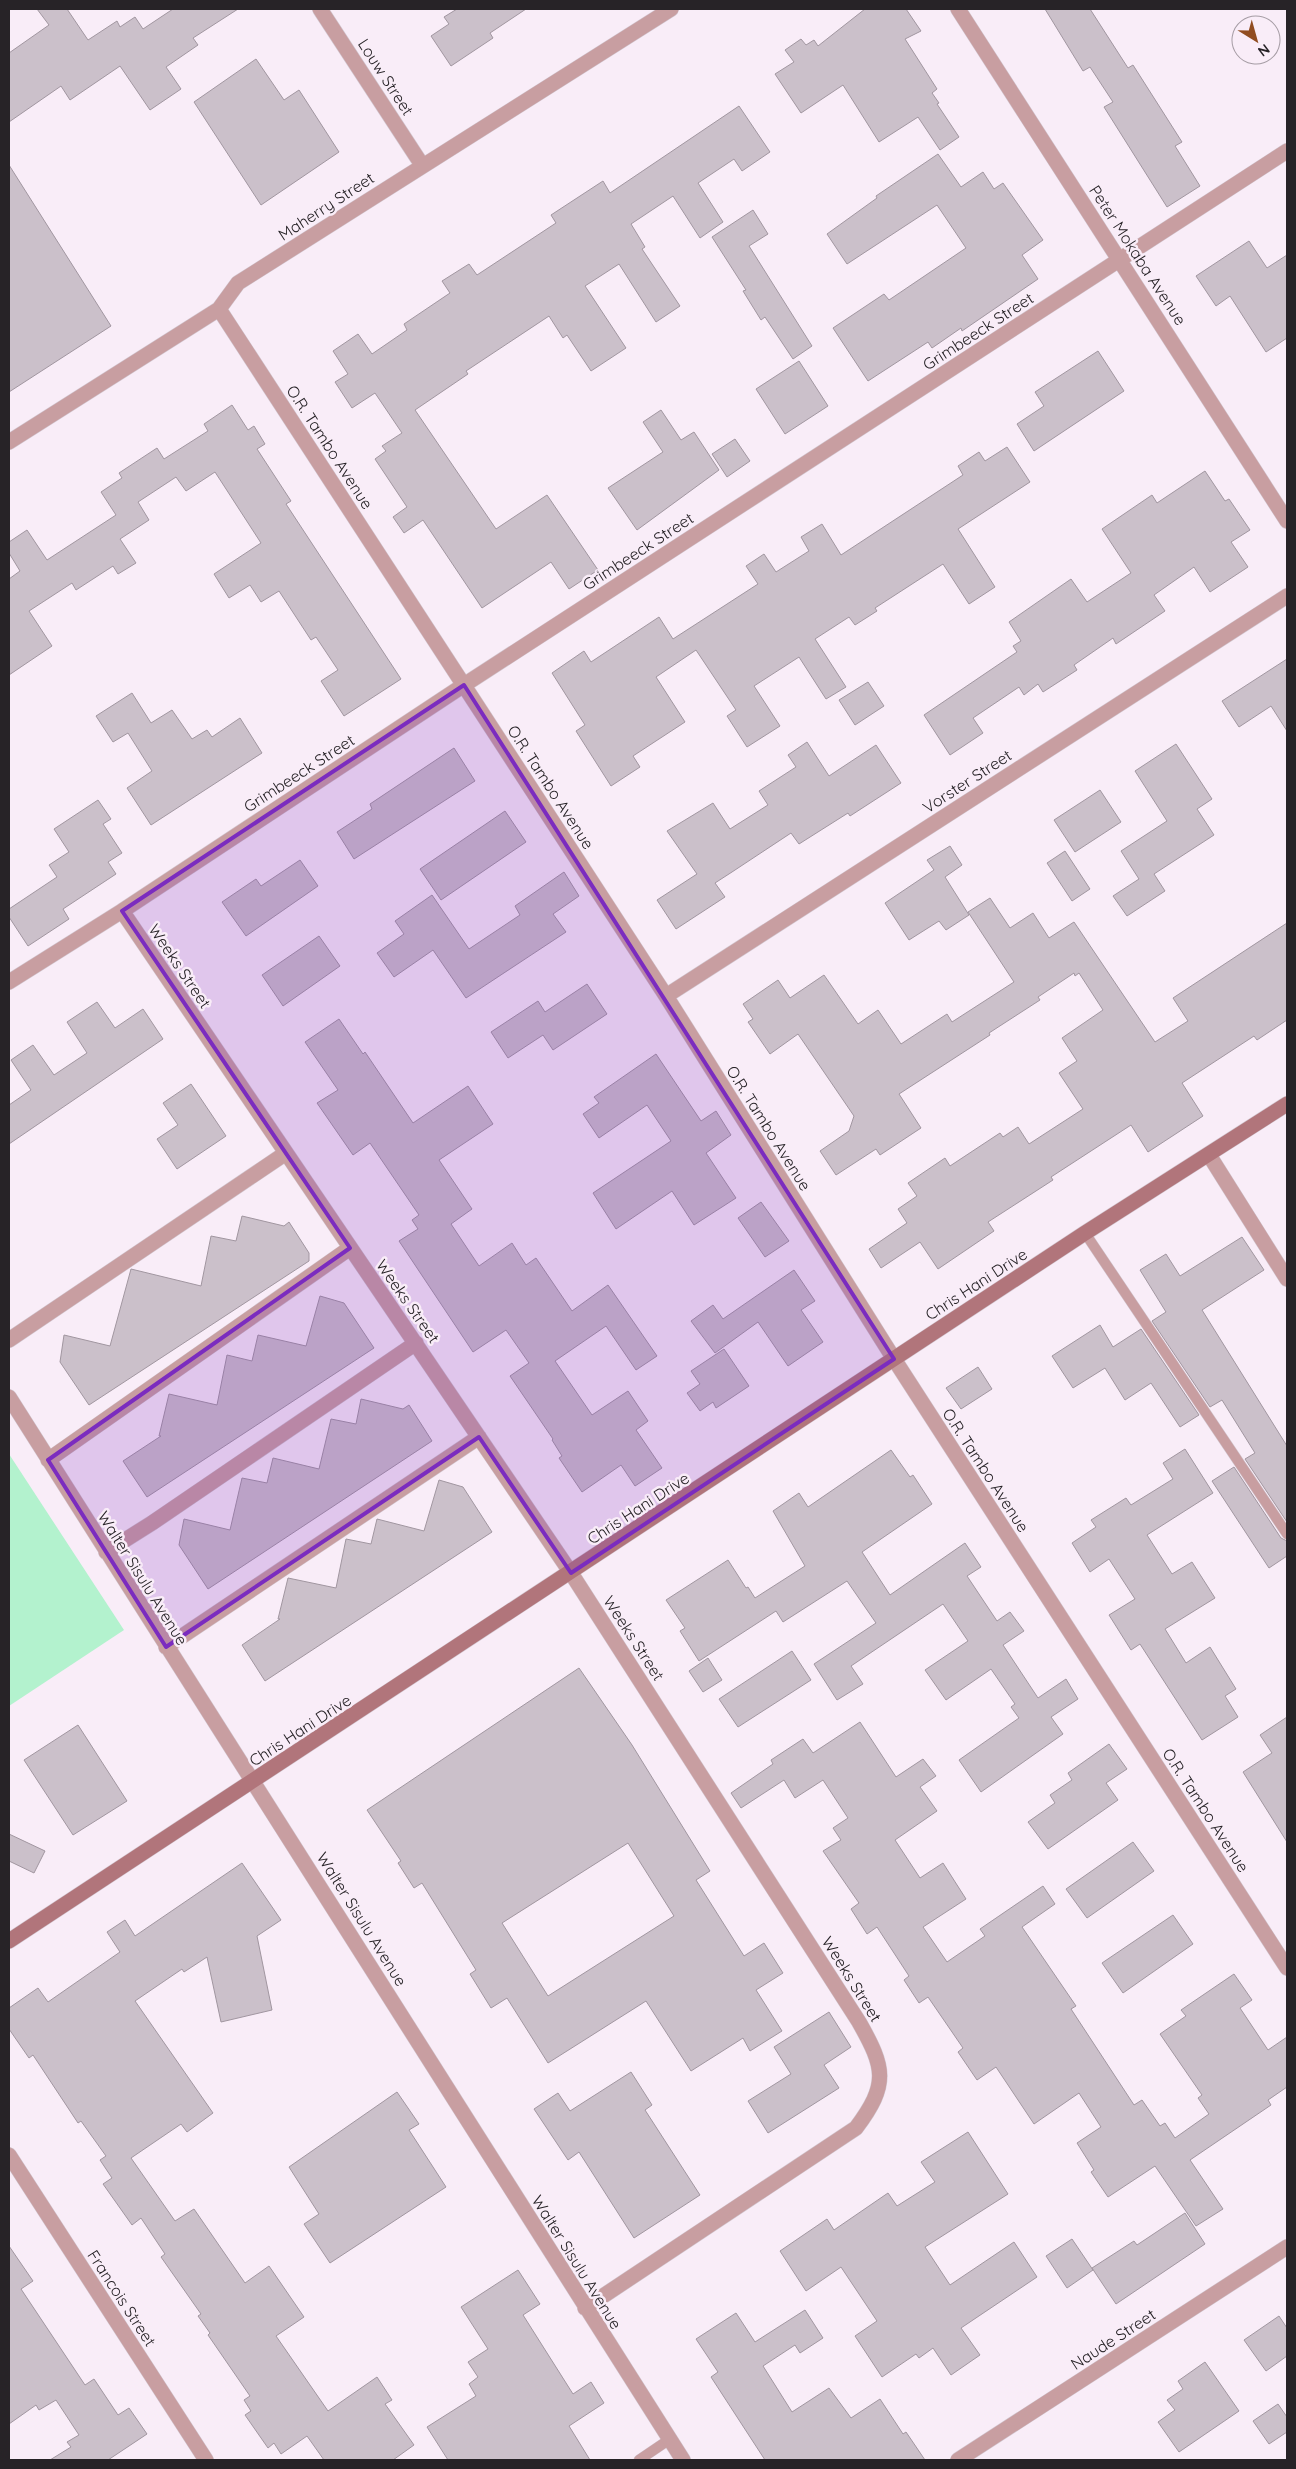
<svg xmlns="http://www.w3.org/2000/svg" width="1296" height="2469" font-family="Quicksand,sans-serif">
  <rect width="100%" height="100%" fill="#f9edf8"/>
  <path fill="#b3f2ce" d="M 9,1454 L 124,1630 L 9,1706 Z"/>
  <path fill="#cbc0ca" stroke="#a196a0" fill-rule="evenodd" d="M 37,9 L 67,9 L 88,40 L 117,21 L 120,27 L 135,17 L 143,29 L 173,9 L 238,9 L 193,38 L 198,45 L 166,67 L 181,89 L 150,110 L 120,66 L 70,100 L 61,86 L 9,122 L 9,53 L 49,25 Z
    M 457,9 L 526,9 L 490,33 L 493,38 L 451,66 L 431,36 L 449,24 L 444,17 Z
    M 865,9 L 906,9 L 921,31 L 905,39 L 937,89 L 932,93 L 939,103 L 937,104 L 959,137 L 940,150 L 918,117 L 879,142 L 843,85 L 801,113 L 775,74 L 794,62 L 785,50 L 801,39 L 806,45 L 814,40 L 818,46 Z
    M 1045,9 L 1090,9 L 1128,68 L 1133,65 L 1182,142 L 1175,146 L 1200,186 L 1167,207 L 1104,107 L 1113,102 L 1090,67 L 1083,71 Z
    M 256,59 L 284,100 L 299,90 L 339,152 L 261,205 L 194,102 Z
    M 739,106 L 770,152 L 742,171 L 734,159 L 698,183 L 723,222 L 700,238 L 673,196 L 631,224 L 645,247 L 642,249 L 680,306 L 656,322 L 619,264 L 585,286 L 626,348 L 591,371 L 567,335 L 563,338 L 549,316 L 466,371 L 468,374 L 415,410 L 496,529 L 547,495 L 598,570 L 569,589 L 551,562 L 482,608 L 423,520 L 404,533 L 393,517 L 407,507 L 375,459 L 386,451 L 382,446 L 402,433 L 375,393 L 352,408 L 335,382 L 348,374 L 333,351 L 358,334 L 372,354 L 407,330 L 404,324 L 450,293 L 442,281 L 469,264 L 477,275 L 556,223 L 551,215 L 603,181 L 610,193 Z
    M 938,154 L 961,187 L 983,172 L 994,189 L 1003,183 L 1043,240 L 1022,255 L 1038,279 L 962,331 L 961,328 L 932,348 L 928,342 L 868,381 L 833,328 L 884,294 L 889,300 L 966,248 L 937,205 L 847,264 L 827,234 L 877,198 L 876,196 Z
    M 9,165 L 111,326 L 9,392 Z
    M 753,210 L 768,234 L 749,246 L 812,346 L 793,359 L 765,317 L 761,320 L 743,291 L 746,290 L 712,237 Z
    M 1249,241 L 1267,268 L 1287,255 L 1287,338 L 1266,352 L 1230,296 L 1216,306 L 1196,276 Z
    M 1098,351 L 1124,391 L 1034,451 L 1017,424 L 1044,406 L 1035,392 Z
    M 799,361 L 828,406 L 785,434 L 756,389 Z
    M 232,405 L 248,430 L 254,426 L 265,444 L 257,449 L 291,501 L 286,504 L 401,679 L 344,716 L 321,681 L 338,670 L 316,637 L 311,640 L 279,591 L 261,602 L 250,585 L 229,598 L 214,574 L 261,543 L 215,472 L 186,491 L 176,477 L 138,502 L 149,520 L 120,539 L 136,563 L 118,574 L 113,566 L 76,590 L 72,583 L 29,611 L 52,646 L 9,675 L 9,579 L 20,571 L 9,553 L 9,542 L 27,530 L 47,560 L 116,515 L 101,492 L 122,478 L 119,473 L 157,448 L 164,459 L 208,431 L 204,424 Z
    M 661,410 L 681,440 L 694,432 L 719,470 L 637,530 L 608,488 L 663,452 L 643,422 Z
    M 735,439 L 750,461 L 727,477 L 712,454 Z
    M 1007,447 L 1030,482 L 958,529 L 995,587 L 969,604 L 943,564 L 875,608 L 877,611 L 855,625 L 849,617 L 815,639 L 846,687 L 826,699 L 799,657 L 754,686 L 780,726 L 747,747 L 727,716 L 736,710 L 696,650 L 656,677 L 685,722 L 633,756 L 640,767 L 611,786 L 576,731 L 585,725 L 552,673 L 584,651 L 591,662 L 659,617 L 673,639 L 758,584 L 746,566 L 764,554 L 776,572 L 809,551 L 801,537 L 822,524 L 841,555 L 963,475 L 958,466 L 979,452 L 985,461 Z
    M 1205,471 L 1225,501 L 1229,499 L 1250,530 L 1231,542 L 1248,567 L 1210,592 L 1194,567 L 1154,595 L 1165,611 L 1116,644 L 1113,638 L 1074,665 L 1077,670 L 1043,692 L 1038,684 L 1024,695 L 1019,687 L 973,718 L 983,733 L 950,755 L 924,715 L 1017,652 L 1013,646 L 1021,641 L 1009,622 L 1071,579 L 1087,602 L 1131,573 L 1102,529 L 1152,495 L 1157,503 Z
    M 1287,659 L 1287,731 L 1271,706 L 1239,727 L 1222,701 Z
    M 868,682 L 884,706 L 855,725 L 839,700 Z
    M 132,693 L 151,723 L 172,710 L 192,739 L 207,730 L 212,737 L 240,718 L 262,753 L 151,825 L 127,788 L 152,771 L 128,733 L 113,742 L 96,716 Z
    M 807,742 L 829,776 L 876,745 L 901,783 L 850,816 L 848,813 L 799,844 L 791,833 L 732,872 L 715,883 L 725,897 L 676,929 L 657,900 L 697,874 L 667,831 L 713,803 L 730,829 L 768,805 L 759,791 L 796,767 L 788,755 Z
    M 1176,744 L 1212,799 L 1197,809 L 1214,835 L 1154,874 L 1165,891 L 1127,916 L 1113,896 L 1139,879 L 1121,851 L 1167,821 L 1135,771 Z
    M 454,748 L 475,781 L 354,859 L 337,832 L 372,809 L 370,804 Z
    M 1100,790 L 1121,822 L 1075,852 L 1054,820 Z
    M 98,800 L 111,819 L 103,824 L 122,853 L 108,862 L 116,874 L 63,909 L 69,919 L 28,946 L 9,917 L 9,909 L 57,877 L 49,865 L 69,852 L 54,829 Z
    M 505,811 L 526,842 L 441,900 L 420,869 Z
    M 950,846 L 962,865 L 945,877 L 969,915 L 946,930 L 939,921 L 909,940 L 885,903 L 934,870 L 927,860 Z
    M 1065,851 L 1090,889 L 1072,901 L 1047,863 Z
    M 300,860 L 318,886 L 246,936 L 222,902 L 256,879 L 261,886 Z
    M 564,872 L 579,896 L 553,914 L 566,932 L 466,998 L 433,950 L 394,977 L 377,953 L 404,934 L 395,921 L 432,895 L 469,949 L 520,915 L 515,906 Z
    M 990,898 L 1010,928 L 1033,913 L 1049,938 L 1074,922 L 1155,1042 L 1188,1021 L 1173,998 L 1287,923 L 1287,1020 L 1257,1040 L 1254,1036 L 1182,1083 L 1203,1116 L 1148,1152 L 1131,1125 L 1051,1177 L 1053,1180 L 988,1222 L 994,1231 L 938,1269 L 920,1242 L 881,1268 L 869,1249 L 907,1223 L 898,1209 L 917,1196 L 908,1183 L 945,1158 L 950,1166 L 1000,1133 L 1003,1137 L 1018,1127 L 1029,1144 L 1083,1109 L 1059,1073 L 1077,1061 L 1062,1038 L 1103,1010 L 1079,973 L 1075,976 L 1074,973 L 1038,997 L 1040,1000 L 989,1033 L 990,1035 L 899,1094 L 921,1128 L 880,1155 L 876,1149 L 836,1175 L 820,1151 L 849,1131 L 854,1116 L 798,1034 L 770,1054 L 748,1022 L 753,1019 L 743,1004 L 778,980 L 790,998 L 824,975 L 858,1024 L 878,1010 L 901,1044 L 947,1014 L 952,1022 L 1014,982 L 968,912 Z
    M 319,936 L 340,966 L 283,1006 L 262,975 Z
    M 587,984 L 607,1014 L 553,1050 L 543,1035 L 508,1058 L 491,1032 L 538,1001 L 545,1012 Z
    M 97,1002 L 115,1028 L 143,1009 L 163,1039 L 9,1144 L 9,1105 L 31,1090 L 11,1060 L 33,1045 L 54,1075 L 87,1053 L 67,1022 Z
    M 339,1019 L 363,1054 L 365,1052 L 413,1123 L 468,1086 L 493,1124 L 439,1160 L 472,1209 L 451,1224 L 479,1266 L 512,1243 L 526,1265 L 536,1258 L 572,1311 L 608,1285 L 657,1356 L 636,1370 L 606,1326 L 555,1361 L 592,1415 L 628,1391 L 648,1421 L 636,1430 L 662,1468 L 635,1486 L 621,1465 L 582,1492 L 559,1458 L 562,1456 L 552,1440 L 553,1439 L 510,1376 L 529,1363 L 506,1330 L 473,1352 L 399,1241 L 418,1229 L 412,1220 L 419,1215 L 370,1143 L 353,1155 L 317,1103 L 338,1090 L 305,1042 Z
    M 656,1054 L 701,1121 L 716,1111 L 731,1135 L 706,1153 L 736,1198 L 694,1225 L 672,1191 L 616,1229 L 593,1193 L 671,1141 L 647,1105 L 599,1138 L 583,1114 L 599,1103 L 594,1097 Z
    M 191,1084 L 226,1136 L 177,1169 L 157,1139 L 178,1125 L 163,1103 Z
    M 761,1202 L 789,1241 L 765,1257 L 738,1218 Z
    M 242,1216 L 284,1226 L 289,1222 L 309,1253 L 309,1261 L 89,1405 L 60,1362 L 64,1335 L 110,1346 L 131,1269 L 201,1286 L 211,1236 L 236,1241 Z
    M 1242,1237 L 1264,1270 L 1202,1310 L 1287,1446 L 1287,1522 L 1245,1459 L 1255,1453 L 1222,1400 L 1210,1407 L 1152,1321 L 1166,1312 L 1140,1270 L 1166,1254 L 1180,1276 Z
    M 794,1270 L 815,1301 L 801,1310 L 823,1342 L 788,1366 L 758,1322 L 715,1353 L 691,1321 L 713,1305 L 723,1319 Z
    M 320,1296 L 344,1303 L 374,1348 L 147,1497 L 123,1461 L 161,1436 L 159,1436 L 169,1394 L 217,1405 L 227,1355 L 252,1361 L 258,1335 L 306,1346 Z
    M 1100,1325 L 1113,1347 L 1141,1329 L 1199,1415 L 1180,1427 L 1151,1383 L 1125,1400 L 1105,1368 L 1073,1388 L 1052,1356 Z
    M 724,1349 L 749,1386 L 716,1408 L 713,1402 L 700,1411 L 687,1393 L 700,1384 L 691,1371 Z
    M 978,1367 L 992,1389 L 961,1409 L 946,1388 Z
    M 361,1399 L 403,1409 L 409,1405 L 432,1441 L 208,1589 L 179,1545 L 184,1519 L 230,1530 L 242,1478 L 267,1483 L 273,1458 L 319,1469 L 331,1419 L 356,1424 Z
    M 1185,1449 L 1213,1493 L 1147,1535 L 1172,1574 L 1192,1562 L 1215,1598 L 1165,1629 L 1186,1663 L 1210,1647 L 1236,1689 L 1225,1696 L 1238,1717 L 1202,1740 L 1140,1644 L 1131,1650 L 1109,1615 L 1135,1599 L 1109,1559 L 1090,1572 L 1072,1543 L 1096,1527 L 1091,1520 L 1126,1498 L 1131,1505 L 1173,1479 L 1163,1463 Z
    M 891,1450 L 910,1477 L 913,1475 L 932,1504 L 862,1552 L 890,1595 L 965,1543 L 981,1567 L 967,1576 L 997,1621 L 1010,1612 L 1024,1631 L 1003,1645 L 1038,1698 L 1066,1679 L 1078,1699 L 1051,1717 L 1063,1734 L 981,1792 L 959,1760 L 1019,1718 L 1011,1707 L 1015,1704 L 991,1669 L 946,1700 L 925,1670 L 968,1641 L 943,1604 L 851,1666 L 863,1684 L 837,1700 L 814,1664 L 876,1623 L 847,1581 L 783,1622 L 776,1611 L 699,1661 L 680,1631 L 685,1628 L 666,1600 L 728,1560 L 746,1588 L 748,1587 L 755,1598 L 805,1566 L 773,1511 L 799,1493 L 808,1507 Z
    M 1234,1467 L 1281,1538 L 1287,1541 L 1287,1556 L 1269,1568 L 1212,1481 Z
    M 439,1480 L 463,1487 L 492,1532 L 265,1681 L 242,1645 L 280,1619 L 278,1619 L 288,1578 L 336,1588 L 346,1539 L 371,1544 L 377,1519 L 424,1531 Z
    M 792,1651 L 811,1680 L 738,1727 L 719,1699 Z
    M 708,1658 L 722,1680 L 703,1692 L 689,1671 Z
    M 579,1668 L 632,1745 L 710,1871 L 696,1880 L 744,1956 L 764,1943 L 783,1973 L 756,1990 L 782,2031 L 750,2051 L 743,2038 L 691,2071 L 646,2001 L 548,2063 L 507,1998 L 491,2008 L 470,1974 L 476,1970 L 422,1883 L 414,1888 L 398,1863 L 401,1861 L 367,1810 ZM 628,1843 L 674,1916 L 548,1996 L 502,1923 Z
    M 1287,1717 L 1287,1842 L 1243,1772 L 1272,1753 L 1260,1735 Z
    M 860,1722 L 896,1777 L 923,1759 L 936,1776 L 920,1787 L 937,1811 L 895,1840 L 920,1878 L 943,1863 L 966,1899 L 923,1927 L 947,1962 L 985,1936 L 980,1929 L 1043,1886 L 1055,1904 L 1022,1927 L 1076,2006 L 1071,2009 L 1134,2105 L 1142,2100 L 1160,2126 L 1165,2123 L 1175,2138 L 1209,2114 L 1198,2098 L 1202,2095 L 1160,2034 L 1186,2016 L 1181,2010 L 1234,1974 L 1252,2000 L 1240,2008 L 1268,2050 L 1287,2037 L 1287,2087 L 1268,2100 L 1271,2105 L 1190,2160 L 1223,2209 L 1196,2226 L 1155,2166 L 1108,2197 L 1091,2172 L 1094,2170 L 1077,2143 L 1101,2127 L 1079,2093 L 1034,2124 L 996,2067 L 977,2080 L 958,2052 L 963,2048 L 928,1997 L 919,2003 L 904,1980 L 909,1976 L 877,1927 L 867,1934 L 851,1909 L 859,1903 L 823,1851 L 841,1840 L 833,1828 L 848,1818 L 823,1780 L 795,1798 L 784,1780 L 741,1808 L 731,1793 L 773,1764 L 771,1760 L 803,1739 L 813,1753 Z
    M 78,1725 L 127,1801 L 73,1835 L 24,1760 Z
    M 1109,1744 L 1127,1769 L 1106,1783 L 1118,1800 L 1048,1849 L 1028,1822 L 1055,1803 L 1050,1795 L 1072,1780 L 1068,1773 Z
    M 9,1834 L 45,1851 L 34,1873 L 9,1861 Z
    M 1133,1842 L 1154,1871 L 1087,1918 L 1066,1889 Z
    M 242,1863 L 281,1920 L 257,1936 L 272,2010 L 221,2022 L 207,1957 L 184,1972 L 182,1969 L 135,2001 L 213,2113 L 187,2132 L 181,2124 L 131,2158 L 175,2221 L 194,2209 L 245,2283 L 269,2266 L 304,2317 L 276,2336 L 328,2411 L 377,2377 L 392,2400 L 385,2404 L 414,2445 L 393,2460 L 324,2460 L 307,2436 L 281,2454 L 274,2443 L 268,2448 L 245,2415 L 251,2411 L 244,2400 L 250,2396 L 208,2335 L 210,2333 L 198,2316 L 201,2314 L 161,2257 L 165,2254 L 141,2218 L 132,2225 L 103,2184 L 112,2178 L 100,2160 L 106,2156 L 81,2121 L 78,2123 L 33,2055 L 29,2058 L 9,2029 L 9,2008 L 38,1988 L 48,2002 L 120,1952 L 107,1932 L 125,1920 L 135,1936 Z
    M 1173,1915 L 1193,1944 L 1123,1993 L 1102,1963 Z
    M 829,2012 L 851,2047 L 824,2065 L 839,2088 L 768,2133 L 748,2101 L 791,2074 L 774,2047 Z
    M 631,2072 L 652,2105 L 645,2110 L 700,2195 L 634,2238 L 579,2152 L 568,2160 L 534,2109 L 558,2093 L 570,2111 Z
    M 397,2092 L 419,2124 L 409,2130 L 446,2187 L 330,2263 L 304,2224 L 319,2214 L 289,2167 Z
    M 968,2132 L 1008,2194 L 925,2247 L 950,2285 L 1014,2242 L 1037,2277 L 961,2328 L 980,2355 L 951,2375 L 933,2348 L 919,2358 L 916,2354 L 882,2377 L 855,2336 L 877,2321 L 841,2267 L 806,2291 L 780,2251 L 827,2219 L 834,2230 L 888,2193 L 897,2206 L 935,2182 L 921,2162 Z
    M 1185,2213 L 1205,2244 L 1116,2304 L 1092,2268 L 1134,2241 L 1137,2245 Z
    M 1072,2239 L 1093,2270 L 1067,2288 L 1046,2256 Z
    M 9,2246 L 33,2281 L 21,2289 L 85,2385 L 94,2379 L 118,2415 L 129,2408 L 147,2434 L 108,2460 L 50,2460 L 71,2447 L 67,2442 L 79,2435 L 56,2400 L 39,2410 L 36,2405 L 9,2424 Z
    M 518,2270 L 540,2304 L 523,2315 L 573,2394 L 591,2382 L 604,2403 L 569,2426 L 590,2460 L 448,2460 L 427,2427 L 476,2396 L 469,2384 L 478,2377 L 468,2362 L 488,2349 L 461,2307 Z
    M 805,2310 L 823,2338 L 800,2353 L 795,2345 L 763,2366 L 792,2412 L 829,2388 L 851,2418 L 880,2399 L 903,2434 L 906,2432 L 925,2460 L 765,2460 L 711,2377 L 718,2372 L 696,2339 L 736,2313 L 755,2342 Z
    M 1279,2316 L 1287,2328 L 1287,2356 L 1266,2371 L 1244,2340 Z
    M 1205,2362 L 1239,2411 L 1179,2452 L 1158,2422 L 1175,2410 L 1167,2400 L 1183,2389 L 1178,2381 Z
    M 1278,2404 L 1287,2417 L 1287,2432 L 1269,2444 L 1253,2421 Z"/>
  <g fill="none" stroke-linecap="round" stroke-linejoin="round">
    <defs>
      <path id="lane" d="M 1085,1233 L 1287,1534
        M 639,2460 L 670,2439"/>
      <path id="street" d="M 320,9 L 422,165
        M 958,9 L 1287,521
        M 219,309 L 666,996 L 894,1359 L 1287,1968
        M 9,442 L 219,309 L 238,283 L 671,9
        M 122,911 L 571,1573 L 859,2022 C 885,2068 889,2084 856,2128 L 585,2308
        M 9,982 L 122,911 L 464,685 L 1287,151
        M 666,996 L 1287,596
        M 1209,1155 L 1287,1279
        M 9,1340 L 286,1153
        M 9,1397 L 683,2460
        M 48,1460 L 350,1248
        M 106,1552 L 152,1523 L 416,1343
        M 166,1647 L 479,1437
        M 9,2155 L 206,2460
        M 958,2460 L 1287,2247"/>
      <path id="secondary" d="M 9,1941 L 1085,1233 L 1287,1104"/>
    </defs>
    <use href="#lane" stroke="#d3c9d2" stroke-width="11"/>
    <use href="#street" stroke="#d3c9d2" stroke-width="16"/>
    <use href="#secondary" stroke="#d3c9d2" stroke-width="16"/>
    <use href="#lane" stroke="#c89ea1" stroke-width="10"/>
    <use href="#street" stroke="#c89ea1" stroke-width="15"/>
    <use href="#secondary" stroke="#b1757b" stroke-width="15"/>
  </g>
  <path fill="#7b2cbf" fill-opacity="0.2" stroke="#7b2cbf" stroke-width="4" stroke-linejoin="round" d="M 464,685 L 894,1359 L 571,1573 L 479,1437 L 166,1647 L 48,1460 L 350,1248 L 122,911 Z"/>
  <g text-anchor="middle" dominant-baseline="central" stroke-width="5" stroke-linejoin="round" paint-order="stroke">
    <g font-size="16" fill="#272327" stroke="#f9edf8">
      <text transform="translate(386 77) rotate(57)">Louw Street</text>
      <text transform="translate(326 206) rotate(-33)">Maherry Street</text>
      <text transform="translate(1138 255) rotate(57)">Peter Mokaba Avenue</text>
      <text transform="translate(978 331) rotate(-33)">Grimbeeck Street</text>
      <text transform="translate(330 447) rotate(57)">O.R. Tambo Avenue</text>
      <text transform="translate(638 551) rotate(-33)">Grimbeeck Street</text>
      <text transform="translate(299 773) rotate(-33)">Grimbeeck Street</text>
      <text transform="translate(967 781) rotate(-33)">Vorster Street</text>
      <text transform="translate(551 787) rotate(57)">O.R. Tambo Avenue</text>
      <text transform="translate(180 966) rotate(56)">Weeks Street</text>
      <text transform="translate(769 1128) rotate(58)">O.R. Tambo Avenue</text>
      <text transform="translate(976 1284) rotate(-33)">Chris Hani Drive</text>
      <text transform="translate(408 1301) rotate(55)">Weeks Street</text>
      <text transform="translate(986 1470) rotate(57)">O.R. Tambo Avenue</text>
      <text transform="translate(638 1508) rotate(-33)">Chris Hani Drive</text>
      <text transform="translate(143 1578) rotate(58)">Walter Sisulu Avenue</text>
      <text transform="translate(634 1638) rotate(57)">Weeks Street</text>
      <text transform="translate(300 1730) rotate(-33)">Chris Hani Drive</text>
      <text transform="translate(1206 1810) rotate(57)">O.R. Tambo Avenue</text>
      <text transform="translate(362 1919) rotate(58)">Walter Sisulu Avenue</text>
      <text transform="translate(852 1979) rotate(58)">Weeks Street</text>
      <text transform="translate(577 2262) rotate(58)">Walter Sisulu Avenue</text>
      <text transform="translate(122 2298) rotate(57)">Francois Street</text>
      <text transform="translate(1113 2339) rotate(-33)">Naude Street</text>
    </g>
  </g>
  <rect width="1296" height="2469" fill="none" stroke="#272327" stroke-width="20"/>
  <g transform="translate(1256 40) rotate(143)"><circle r="24" fill="#f9edf8" stroke="#a59ca4"/>
  <path d="M0-4L9 19L0 12L-9 19Z" fill="#914d21"/>
  <text y="-8" font-size="14" font-weight="bold" text-anchor="middle" fill="#272327">N</text>
  </g>
</svg>
